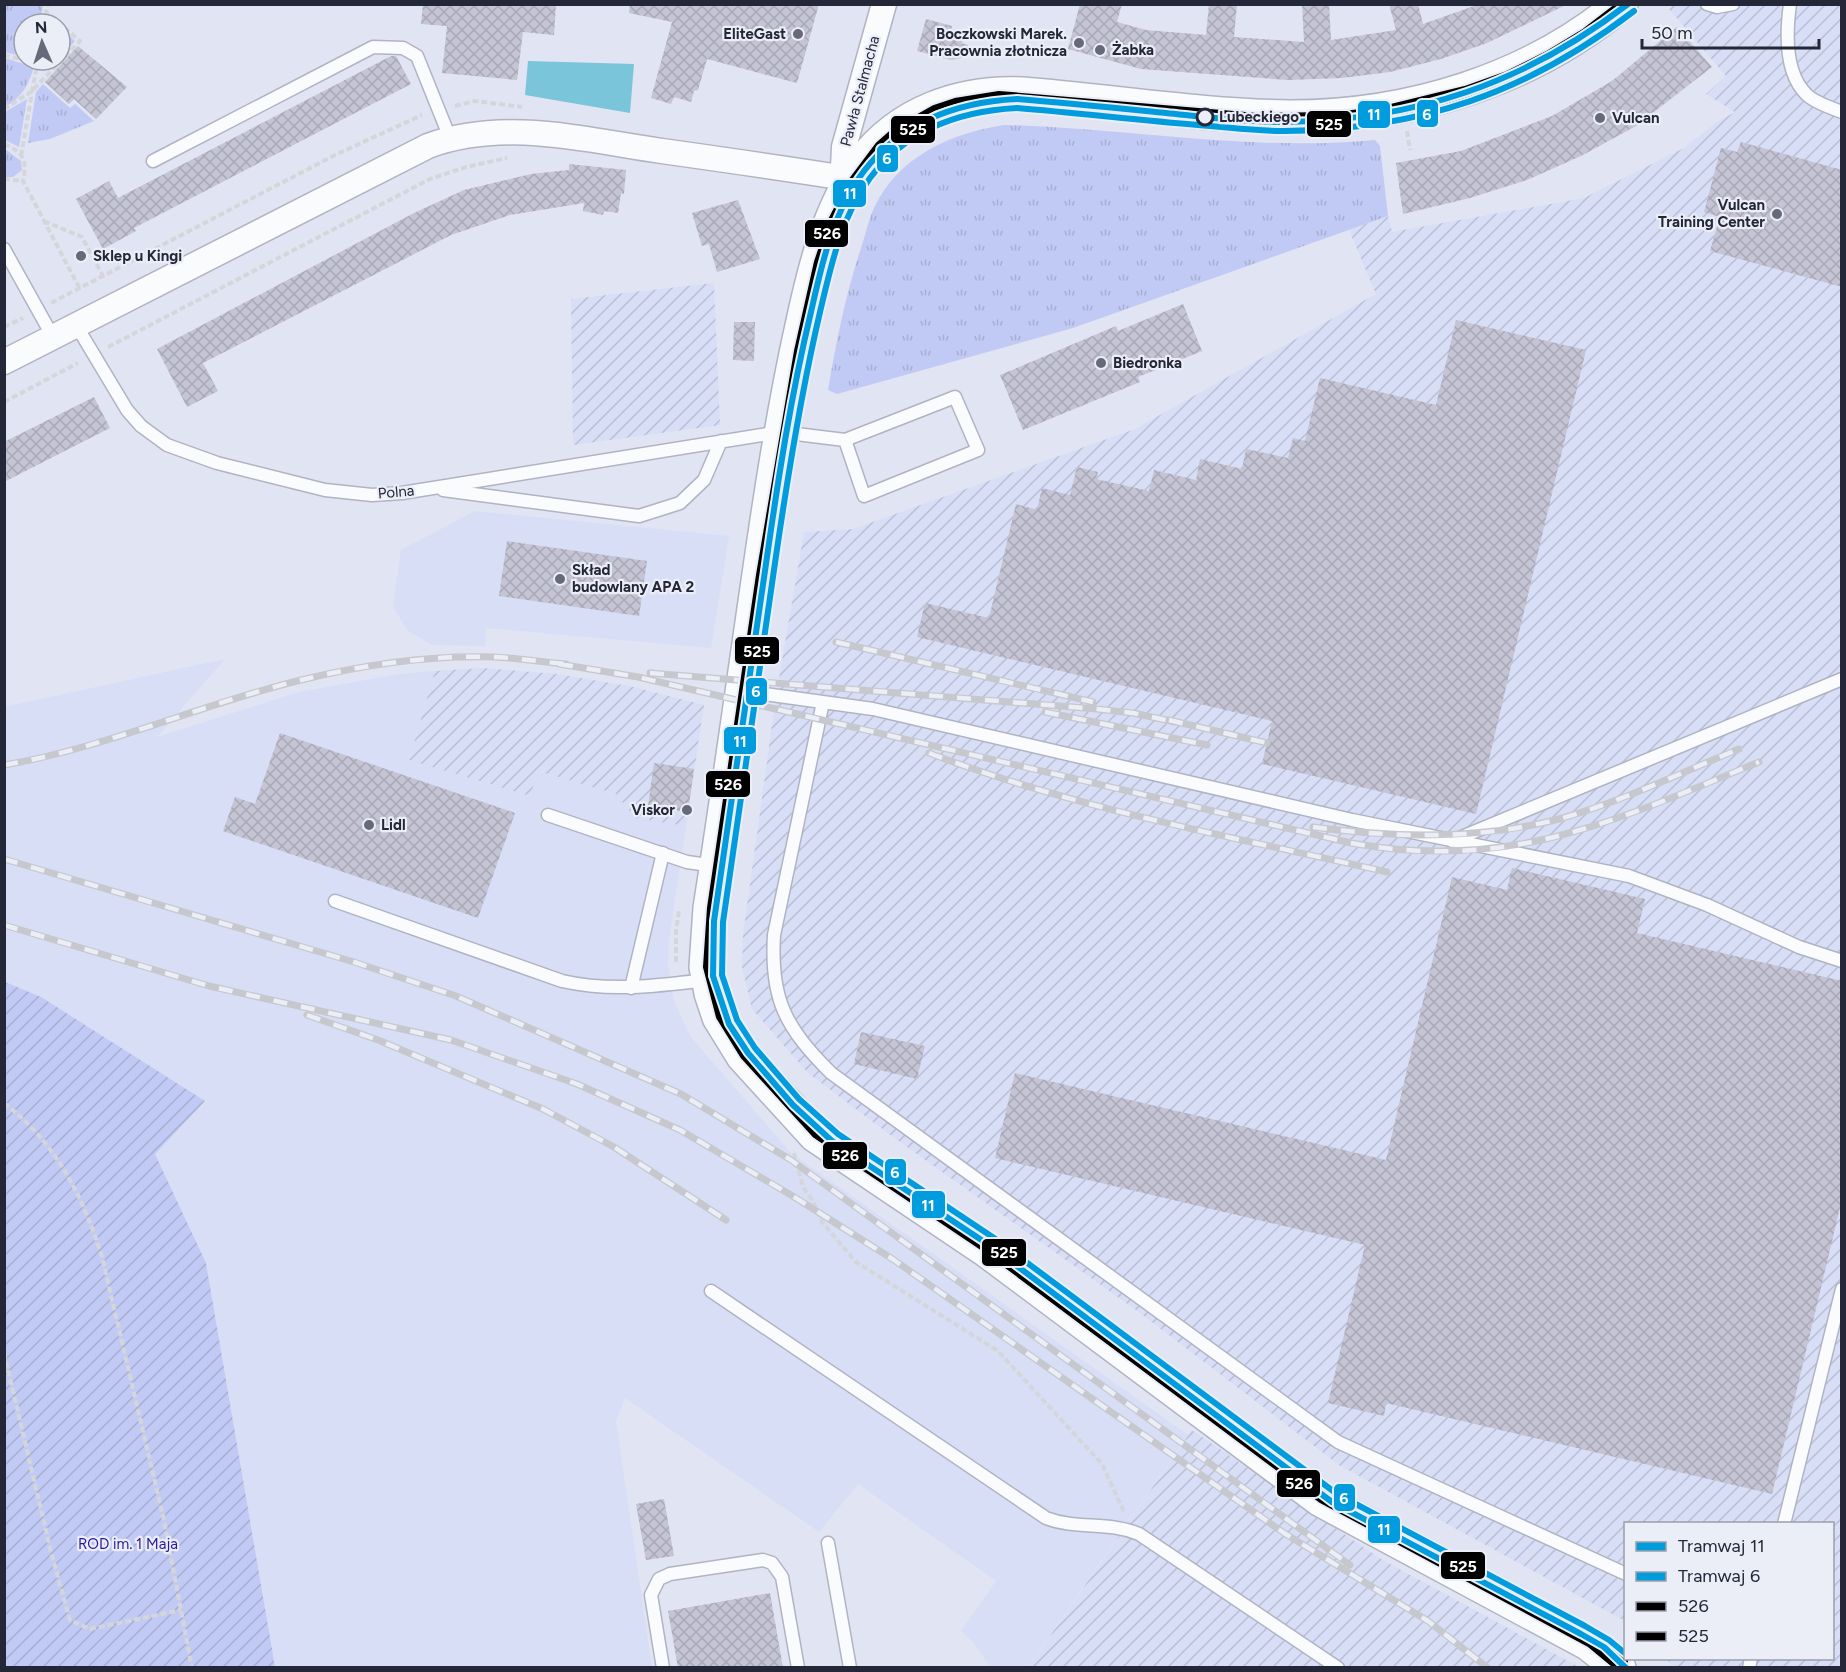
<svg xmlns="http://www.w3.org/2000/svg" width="1846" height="1672" font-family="Figtree,sans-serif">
  <defs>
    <pattern id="industrial-furrows" width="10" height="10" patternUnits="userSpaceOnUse" patternTransform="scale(1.5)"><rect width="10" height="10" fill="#d8def6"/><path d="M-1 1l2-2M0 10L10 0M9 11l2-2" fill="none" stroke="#b9bed4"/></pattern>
    <pattern id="grass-tufts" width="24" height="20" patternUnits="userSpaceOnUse" patternTransform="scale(1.5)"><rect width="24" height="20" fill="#c1caf4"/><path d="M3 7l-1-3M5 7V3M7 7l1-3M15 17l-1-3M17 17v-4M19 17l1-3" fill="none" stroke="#a6aed2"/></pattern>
    <pattern id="garden-furrows" width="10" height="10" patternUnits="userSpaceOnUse" patternTransform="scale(1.5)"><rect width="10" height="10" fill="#c1caf4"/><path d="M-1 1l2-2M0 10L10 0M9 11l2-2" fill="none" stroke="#a6aed2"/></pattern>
    <pattern id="building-cross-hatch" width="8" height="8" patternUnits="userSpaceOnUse" patternTransform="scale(1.5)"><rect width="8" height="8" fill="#c5c4d4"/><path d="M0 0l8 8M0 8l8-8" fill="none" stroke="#a9a8b7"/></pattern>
  </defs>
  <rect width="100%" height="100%" fill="#e1e4f3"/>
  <path fill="#d8def6" d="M 475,511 L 729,536 L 711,648 L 486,628 L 485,646 L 432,645 L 408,631 L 393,607 L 401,550 Z
    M 225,659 L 157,737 L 299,692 L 399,674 L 435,671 L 409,759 L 530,796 L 538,771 L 616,794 L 635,818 L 686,826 L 669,941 L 668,964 L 674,1001 L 690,1036 L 790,1152 L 1188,1435 L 1028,1667 L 990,1667 L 974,1643 L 961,1631 L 996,1581 L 858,1484 L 819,1532 L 625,1398 L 616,1421 L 652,1667 L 275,1667 L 206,1263 L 155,1154 L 5,986 L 4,707 Z"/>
  <path fill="url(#industrial-furrows)" d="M 1673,5 L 1841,5 L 1841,1667 L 1672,1667 L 1667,1659 L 1832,1658 L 1832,1524 L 1626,1524 L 1625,1621 L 1339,1465 L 1136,1310 L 893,1137 L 808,1073 L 752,1009 L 742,967 L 743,935 L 776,696 L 804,532 L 853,529 L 1135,429 L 1376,294 L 1349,230 L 1388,216 L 1392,232 L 1584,198 L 1684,148 L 1717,122 L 1735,112 L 1706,94 L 1726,76 L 1669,9 Z
    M 714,283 L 720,425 L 573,445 L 571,299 Z
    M 483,668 L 557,674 L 634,687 L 704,705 L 686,826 L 635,818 L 616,794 L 538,771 L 530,796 L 409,760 L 435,671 Z
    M 1192,1430 L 1381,1559 L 1579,1667 L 1028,1668 Z"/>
  <path fill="url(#grass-tufts)" d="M 5,4 L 43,5 L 40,24 L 24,24 L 24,57 L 5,52 Z
    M 60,27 L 75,41 L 60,58 Z
    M 5,58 L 34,67 C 28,86 22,97 5,107 Z
    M 43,84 L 70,108 L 75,104 L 94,121 L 50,139 L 28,143 L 36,92 Z
    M 27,99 L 19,147 L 5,140 L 5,112 Z
    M 1004,125 C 1128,128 1250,152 1375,140 L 1380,146 L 1388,216 L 1073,328 L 837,394 L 828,390 C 836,343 845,297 860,251 C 865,237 868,221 874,208 C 898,156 952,133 1004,125 Z
    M 5,149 L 21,161 L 22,170 L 13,177 L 5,177 Z"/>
  <path fill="url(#garden-furrows)" d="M 5,982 L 41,997 L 205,1101 L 155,1154 L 206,1263 L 275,1667 L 5,1667 Z"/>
  <path fill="#7ac5da" d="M 528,61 L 634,64 L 630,113 L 525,95 Z"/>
  <path fill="url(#building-cross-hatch)" d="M 423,4 L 556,4 L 554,35 L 523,32 L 517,80 L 442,73 L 447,26 L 421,24 Z
    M 630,4 L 819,4 L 797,83 L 707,59 L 698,90 L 694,91 L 691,102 L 674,97 L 671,104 L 651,98 L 672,22 L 629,13 Z
    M 1080,4 L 1122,4 L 1117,22 L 1146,30 L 1206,35 L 1209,4 L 1237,4 L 1234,37 L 1304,42 L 1302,4 L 1329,4 L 1331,40 L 1396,30 L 1389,4 L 1418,4 L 1423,24 L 1480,4 L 1568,4 L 1487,43 L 1441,59 L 1390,72 L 1342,78 L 1288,80 L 1141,69 L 1068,49 Z
    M 926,19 L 952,26 L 950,35 L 963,38 L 962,43 L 968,45 L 964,57 L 952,60 L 917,51 Z
    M 1677,27 L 1712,67 L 1636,126 L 1581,156 L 1527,180 L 1470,198 L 1403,214 L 1396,163 L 1461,151 L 1552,116 L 1612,81 Z
    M 78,46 L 127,87 L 96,119 L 74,99 L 69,104 L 45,82 Z
    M 391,56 L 396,56 L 411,84 L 134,228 L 136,231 L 103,249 L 76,199 L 109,181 L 118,198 Z
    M 1741,142 L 1842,170 L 1842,287 L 1710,251 L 1720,217 L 1704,212 L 1721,148 L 1737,152 Z
    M 569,164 L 626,170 L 624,194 L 621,193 L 618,213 L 604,211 L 603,215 L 583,211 L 584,203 L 510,215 L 451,235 L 203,363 L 218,391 L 187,407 L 157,349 L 414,213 L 464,190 L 531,174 L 569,170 Z
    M 738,200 L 760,259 L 717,272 L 709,244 L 702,246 L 692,213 Z
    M 1183,304 L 1202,351 L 1138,377 L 1140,382 L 1023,430 L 1000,375 L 1116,326 L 1118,331 Z
    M 1456,320 L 1586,350 L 1476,814 L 1262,764 L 1272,721 L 917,637 L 925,603 L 989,618 L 1016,504 L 1037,510 L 1042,488 L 1070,495 L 1077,467 L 1098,472 L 1096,479 L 1149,491 L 1154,470 L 1196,480 L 1200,459 L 1242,469 L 1246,449 L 1288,458 L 1293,438 L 1305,441 L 1320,378 L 1436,405 Z
    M 734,322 L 755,322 L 754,361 L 733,360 Z
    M 94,397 L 110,428 L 4,482 L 4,442 Z
    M 507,541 L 647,561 L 639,616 L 499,596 Z
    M 280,733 L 515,813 L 478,918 L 223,831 L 235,797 L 255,804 Z
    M 654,763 L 694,769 L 688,812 L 648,806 Z
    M 1512,868 L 1645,899 L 1637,933 L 1842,981 L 1842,1199 L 1772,1494 L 1386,1403 L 1384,1416 L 1328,1403 L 1365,1245 L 995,1158 L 1015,1073 L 1386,1160 L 1452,877 L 1507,890 Z
    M 861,1032 L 925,1046 L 917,1079 L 854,1064 Z
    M 664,1499 L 674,1556 L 646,1560 L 636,1504 Z
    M 770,1593 L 783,1668 L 678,1668 L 668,1611 Z"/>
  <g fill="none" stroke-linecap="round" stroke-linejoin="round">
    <defs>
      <path id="lane" d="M 1707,4 L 1717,7 L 1733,4
        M 1790,4 C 1786,33 1784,73 1807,95 C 1816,103 1831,108 1842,112
        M 153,161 L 373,47 L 403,48 L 417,56 L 450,138
        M 4,249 L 53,337
        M 76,325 L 127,410 L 141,426 L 167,445 L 217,463 L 325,490 L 372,495 L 402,493 L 780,432 L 845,440 L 955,397 L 978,450 L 864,496 L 845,440
        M 443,490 L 639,516 L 680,503 L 704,480 L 721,441
        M 743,691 L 873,709 L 1352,820 L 1629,876 L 1707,905 L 1799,947 L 1842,961
        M 823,702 L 774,935 C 770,1000 786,1028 831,1073 L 1338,1442 L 1626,1574
        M 548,815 L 687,862 L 715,866
        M 1452,841 L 1842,679
        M 335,901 L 562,981 C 610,992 657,986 706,980
        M 631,988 L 663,853
        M 711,1291 L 1046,1518 C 1077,1530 1108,1521 1139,1534 L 1338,1668
        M 1784,1524 L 1842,1289
        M 828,1543 L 850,1668
        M 663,1668 L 651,1595 L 659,1579 L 670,1574 L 763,1560 L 772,1563 L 782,1577 L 798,1668
        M 1749,1668 L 1751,1658"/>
      <path id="street" d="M 852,179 L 843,167 L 844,147 L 884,4
        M 4,362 L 428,146 C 504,118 585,140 662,151 C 726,160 789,169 852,179"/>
      <path id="secondary" d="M 1619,1668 L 1589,1644 L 1321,1500 L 986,1250 L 815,1135 L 743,1056 L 719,1017 L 711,993 L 706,967 L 710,908 C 730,782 747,654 766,527 C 776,460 787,393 802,326 C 814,270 828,210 863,162 C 900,112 962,91 1022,94 C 1111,101 1201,116 1290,117 C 1408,117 1529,81 1621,4"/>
    </defs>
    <use href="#lane" stroke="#b0b3c2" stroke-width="15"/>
    <use href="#street" stroke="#b0b3c2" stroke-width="27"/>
    <use href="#secondary" stroke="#b0b3c2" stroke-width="36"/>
    <path stroke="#d5d6da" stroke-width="4" stroke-dasharray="6 3" stroke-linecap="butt" d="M 44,24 L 46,13
      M 4,55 L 24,60
      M 26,60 L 37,62
      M 32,92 L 38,60
      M 455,106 L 475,101 L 522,107
      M 4,109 L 31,92 L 80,41 L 46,12 L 48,4
      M 1407,131 L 1410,150
      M 4,144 C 25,153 27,161 23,181 L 80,289
      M 21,156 L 31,98 L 30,94
      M 4,179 L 23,181
      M 44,221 L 82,237 L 103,276
      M 51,303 L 335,155 L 422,115
      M 4,327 L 23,318
      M 108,347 L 430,179 L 466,167 L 507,158
      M 4,402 L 78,363
      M 676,962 L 676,931 L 679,910
      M 4,1103 C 56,1143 83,1196 102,1257 L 163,1516 L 192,1668
      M 794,1153 L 803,1187 L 813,1201 L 822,1222 L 856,1262 L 998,1351 L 1102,1464 L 1124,1512
      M 4,1353 L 52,1556 L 70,1620 L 90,1629 L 181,1610"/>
    <use href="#lane" stroke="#fafbfd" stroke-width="12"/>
    <use href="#street" stroke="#fafbfd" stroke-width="24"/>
    <use href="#secondary" stroke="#fafbfd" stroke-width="33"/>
    <defs>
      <path id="rail" d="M 836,642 L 1093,702
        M 559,664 L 638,677 L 1351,843 C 1510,872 1617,820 1759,762
        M 650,673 L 1097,709 L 1133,713 L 1175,722
        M 1045,712 L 1207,745
        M 1169,720 L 1267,743
        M 929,753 C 1076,809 1233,837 1387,872
        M 4,765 C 106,748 201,704 301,680 C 362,665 431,655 494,657 C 518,658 542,662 566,664
        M 1313,827 C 1395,838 1479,840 1559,819 C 1621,802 1680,773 1739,749
        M 4,859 L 354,962 L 456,996 L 681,1094 L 791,1160 L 1350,1565
        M 4,925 L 209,986 L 451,1040 L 577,1084 L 680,1130 L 791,1195 L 894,1260 L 1284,1533 L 1428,1621 L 1488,1668
        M 307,1015 L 378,1040 L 543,1109 L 614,1147 L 726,1220"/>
    </defs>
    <use href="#rail" stroke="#c7c8cd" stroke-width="7"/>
    <use href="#rail" stroke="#ebeef7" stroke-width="4.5" stroke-dasharray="14" stroke-linecap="butt"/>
    <defs>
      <path id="bus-1" d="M 1618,1668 L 1589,1644 L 1321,1500 L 986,1250 L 815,1135 L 743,1056 L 719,1017 L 706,967 L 710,908 L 759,575 L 797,351 L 817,262 L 831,220 L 851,181 L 878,145 L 895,130 L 934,108 L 955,101 L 999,94 L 1257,116 L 1334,115 L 1379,110 L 1465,89 L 1507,74 L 1547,54 L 1585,31 L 1620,4"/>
      <path id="bus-2" d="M 1625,1661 L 1593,1636 L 1326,1492 L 991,1243 L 821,1128 L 750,1051 L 727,1013 L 715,966 L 719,909 L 768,576 L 805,353 L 826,265 L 840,224 L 859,185 L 884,151 L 900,137 L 937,116 L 957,110 L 1000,103 L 1256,125 L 1335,124 L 1380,119 L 1468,98 L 1511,82 L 1552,62 L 1590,39 L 1626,11"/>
    </defs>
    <use href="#bus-1" stroke="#ebeef7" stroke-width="10"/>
    <use href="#bus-2" stroke="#ebeef7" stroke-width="10"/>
    <use href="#bus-1" stroke="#000" stroke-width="6"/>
    <use href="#bus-2" stroke="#000" stroke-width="6"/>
    <defs>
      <path id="tram-1" d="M 1626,1668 L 1604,1647 L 1581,1634 L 1332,1502 L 989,1245 L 832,1141 L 793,1105 L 748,1053 L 729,1024 L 713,976 L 714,921 C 731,802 749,683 766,564 C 778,480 791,395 811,312 C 822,263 833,212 864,171 C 902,122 956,102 1017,99 C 1067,103 1116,108 1166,113 C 1205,117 1244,122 1283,122 C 1414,121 1525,83 1628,4"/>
      <path id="tram-2" d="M 1626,1654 L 1609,1640 L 1585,1626 L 1337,1494 L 994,1238 L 838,1134 L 799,1099 L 755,1048 L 737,1020 L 722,975 L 723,922 C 741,800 758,678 776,556 C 788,474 801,393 820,312 C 831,266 841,217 870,178 C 906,130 959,111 1017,108 C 1077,113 1138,120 1198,125 C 1227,127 1255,131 1284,131 C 1419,130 1527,93 1634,11"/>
    </defs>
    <use href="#tram-1" stroke="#ebeef7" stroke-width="10"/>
    <use href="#tram-2" stroke="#ebeef7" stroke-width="10"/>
    <use href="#tram-1" stroke="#009cdd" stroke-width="6"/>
    <use href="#tram-2" stroke="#009cdd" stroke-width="6"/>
  </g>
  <g fill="#666979" stroke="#ebeef7" stroke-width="2">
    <circle cx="798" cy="34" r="6"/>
    <circle cx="1079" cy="43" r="6"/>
    <circle cx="1100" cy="50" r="6"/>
    <circle cx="1600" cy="118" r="6"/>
    <circle cx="1777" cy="214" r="6"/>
    <circle cx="81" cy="256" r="6"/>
    <circle cx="1101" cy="363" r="6"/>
    <circle cx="560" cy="579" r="6"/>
    <circle cx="687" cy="810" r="6"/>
    <circle cx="369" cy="825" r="6"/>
  </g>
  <circle fill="#ebeef7" stroke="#232738" stroke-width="3" cx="1205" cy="117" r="8"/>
  <g text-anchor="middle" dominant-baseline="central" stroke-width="4.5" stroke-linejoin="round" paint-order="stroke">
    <g font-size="15" font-weight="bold" fill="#232738" stroke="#ebeef7" text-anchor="start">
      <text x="786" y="34" text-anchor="end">EliteGast</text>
      <text x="1067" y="34" text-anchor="end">Boczkowski Marek.<tspan x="1067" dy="17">Pracownia złotnicza</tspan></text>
      <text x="1112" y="50">Żabka</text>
      <text x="1612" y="118">Vulcan</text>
      <text x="1765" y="205" text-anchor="end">Vulcan<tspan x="1765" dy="17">Training Center</tspan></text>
      <text x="93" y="256">Sklep u Kingi</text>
      <text x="1113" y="363">Biedronka</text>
      <text x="572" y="570">Skład<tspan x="572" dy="17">budowlany APA 2</tspan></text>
      <text x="675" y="810" text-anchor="end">Viskor</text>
      <text x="381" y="825">Lidl</text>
    </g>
    <g font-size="15" fill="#232738" stroke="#ebeef7">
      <text transform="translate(860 91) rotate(-75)">Pawła Stalmacha</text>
      <text transform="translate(396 492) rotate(-5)">Polna</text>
    </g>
    <g font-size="15" font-weight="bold" fill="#232738" stroke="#ebeef7" text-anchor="start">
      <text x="1219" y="117">Lubeckiego</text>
    </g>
    <g font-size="15" fill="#2919a1" stroke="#ebeef7">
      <text x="128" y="1544">ROD im. 1 Maja</text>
    </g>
  </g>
  <g stroke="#ebeef7" stroke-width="2">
    <rect x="1416" y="99" width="23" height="29" rx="6" fill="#009cdd"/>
    <rect x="1357" y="100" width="34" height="29" rx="6" fill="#009cdd"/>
    <rect x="1306" y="110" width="46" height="28" rx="6" fill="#000"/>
    <rect x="890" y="115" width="46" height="29" rx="6" fill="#000"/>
    <rect x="876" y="144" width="23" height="29" rx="6" fill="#009cdd"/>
    <rect x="832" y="179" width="35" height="29" rx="6" fill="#009cdd"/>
    <rect x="804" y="219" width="45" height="29" rx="6" fill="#000"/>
    <rect x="734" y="636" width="46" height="29" rx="6" fill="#000"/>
    <rect x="745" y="677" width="23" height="29" rx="6" fill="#009cdd"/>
    <rect x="723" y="726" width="34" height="29" rx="6" fill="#009cdd"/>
    <rect x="705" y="770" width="46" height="28" rx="6" fill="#000"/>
    <rect x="822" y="1141" width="46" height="29" rx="6" fill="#000"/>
    <rect x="884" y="1158" width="23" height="28" rx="6" fill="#009cdd"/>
    <rect x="911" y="1190" width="35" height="29" rx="6" fill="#009cdd"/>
    <rect x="981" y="1238" width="46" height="29" rx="6" fill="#000"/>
    <rect x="1276" y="1469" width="45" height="29" rx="6" fill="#000"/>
    <rect x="1333" y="1483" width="23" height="29" rx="6" fill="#009cdd"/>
    <rect x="1367" y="1515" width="34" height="29" rx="6" fill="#009cdd"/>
    <rect x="1440" y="1551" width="46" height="29" rx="6" fill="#000"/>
  </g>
  <g font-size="16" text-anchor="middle" font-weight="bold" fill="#fff">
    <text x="1427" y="120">6</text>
    <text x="1374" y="120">11</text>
    <text x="1329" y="130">525</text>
    <text x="913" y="135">525</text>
    <text x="887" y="164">6</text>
    <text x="850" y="199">11</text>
    <text x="827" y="239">526</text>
    <text x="757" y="657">525</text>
    <text x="756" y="697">6</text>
    <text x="740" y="747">11</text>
    <text x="728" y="790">526</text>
    <text x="845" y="1161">526</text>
    <text x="895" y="1178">6</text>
    <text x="928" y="1211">11</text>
    <text x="1004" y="1258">525</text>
    <text x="1299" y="1489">526</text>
    <text x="1344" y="1504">6</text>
    <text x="1384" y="1535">11</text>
    <text x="1463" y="1572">525</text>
  </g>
  <rect width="1846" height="1672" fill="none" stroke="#232738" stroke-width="12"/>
  <rect x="1624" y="1522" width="210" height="138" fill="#ebeef7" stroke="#9b9eab" stroke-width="1.5"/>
  <rect x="1636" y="1542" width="30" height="9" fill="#009cdd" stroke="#9b9eab" stroke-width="1.5"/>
  <text x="1678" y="1552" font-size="18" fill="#232738">Tramwaj 11</text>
  <rect x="1636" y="1572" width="30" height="9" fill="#009cdd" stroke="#9b9eab" stroke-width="1.5"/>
  <text x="1678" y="1582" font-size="18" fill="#232738">Tramwaj 6</text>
  <rect x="1636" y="1602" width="30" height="9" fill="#000000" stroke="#9b9eab" stroke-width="1.5"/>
  <text x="1678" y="1612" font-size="18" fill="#232738">526</text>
  <rect x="1636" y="1632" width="30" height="9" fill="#000000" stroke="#9b9eab" stroke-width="1.5"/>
  <text x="1678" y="1642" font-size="18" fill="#232738">525</text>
  <g transform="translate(42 42) rotate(357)"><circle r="28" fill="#ebeef7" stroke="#9b9eab" stroke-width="1.5"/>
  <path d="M0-4.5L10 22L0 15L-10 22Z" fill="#666979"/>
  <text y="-9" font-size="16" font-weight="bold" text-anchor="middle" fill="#232738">N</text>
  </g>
  <path d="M1642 39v9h177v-9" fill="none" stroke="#232738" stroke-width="3"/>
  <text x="1651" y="39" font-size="18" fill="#232738" stroke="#ebeef7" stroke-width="4.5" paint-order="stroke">50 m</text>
</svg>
